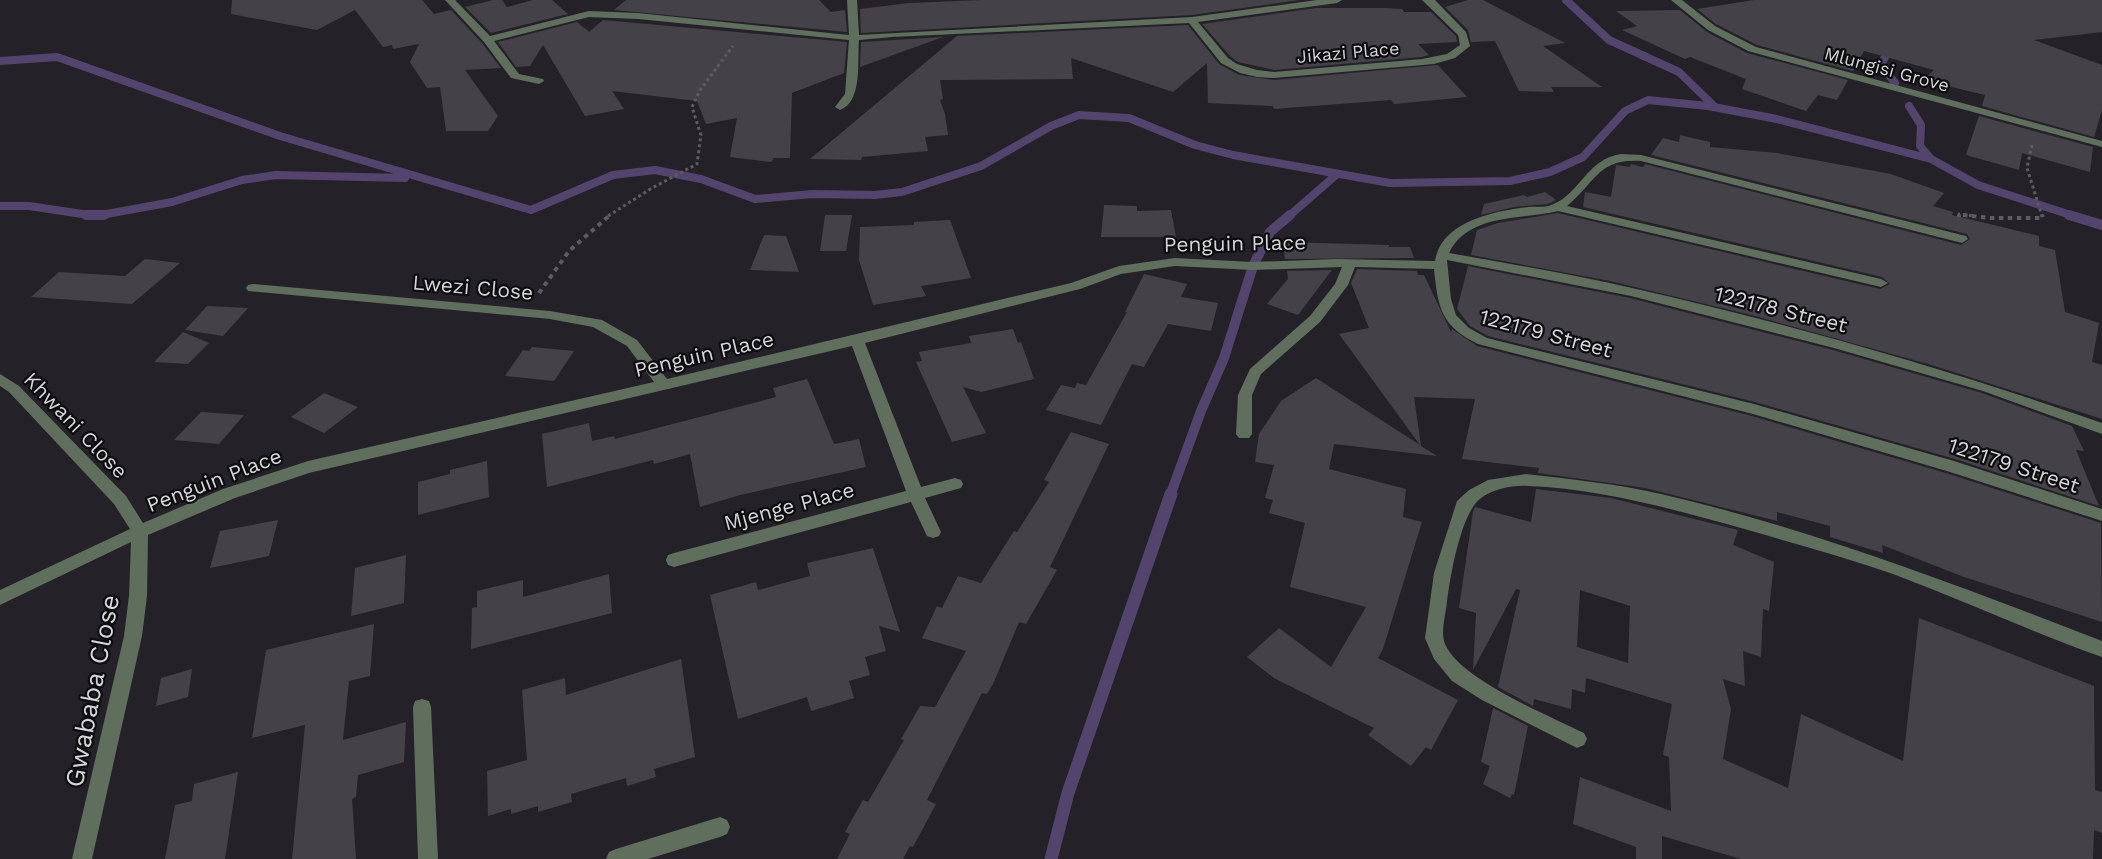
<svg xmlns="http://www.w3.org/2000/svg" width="2102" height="859" font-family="'Work Sans',sans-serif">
  <rect width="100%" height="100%" fill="#242228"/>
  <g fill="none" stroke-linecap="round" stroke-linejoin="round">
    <path stroke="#53446e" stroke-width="8" d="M 1566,0 L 1609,40 L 1679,72 L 1715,107
      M 1887,44 L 1888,51 L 1881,65 L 1895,83
      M 0,61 L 57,57 L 280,136 L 531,210 L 613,175 L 655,170 L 701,179 L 755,199 L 813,194 L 875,195 L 902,192 L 981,166 L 1051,126 L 1079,115 L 1129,118 L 1195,145 L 1233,155 L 1390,183 L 1510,181 L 1550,172 L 1583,157 L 1625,111 L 1648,100 L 1708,106 L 1777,119 L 1931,159 L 1978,185 L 2074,216
      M 1909,106 L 1921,125 L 1920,146 L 1931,159
      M 0,206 L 29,206 L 96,216 L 172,202 L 242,180 L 276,175 L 405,178
      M 1289,216 L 1336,175"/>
    <path stroke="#53446e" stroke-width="10" d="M 86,215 L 104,215
      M 2069,215 L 2102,225
      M 1170,496 L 1201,411 L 1224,358 L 1253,266 L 1270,232 L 1290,215"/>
    <path stroke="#53446e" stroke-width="13" d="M 1051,859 L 1068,793 L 1171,494"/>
  </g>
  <path fill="#444248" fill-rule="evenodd" d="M 232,0 L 422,0 L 434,14 L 451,10 L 482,43 L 501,68 L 465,70 L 498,116 L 488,131 L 446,131 L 440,87 L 427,88 L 410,62 L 419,44 L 393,49 L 392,45 L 383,47 L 355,10 L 317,30 L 231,14 Z
    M 493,0 L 502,0 L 507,7 L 533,0 L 552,0 L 568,14 L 491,33 L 465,7 Z
    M 626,0 L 819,0 L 831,12 L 845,10 L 847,32 L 614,10 Z
    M 982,0 L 1300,0 L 1192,15 L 861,33 L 860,9 L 909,3 Z
    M 1468,0 L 1483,0 L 1565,43 L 1543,46 L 1602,87 L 1551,87 L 1554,92 L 1519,91 L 1495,41 L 1471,42 L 1468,30 L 1445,7 Z
    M 1754,0 L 2102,0 L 2102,32 L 2034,40 L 2102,65 L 2102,110 L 2094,137 L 1982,106 L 1985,95 L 1923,80 L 1934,70 L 1864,51 L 1853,71 L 1757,45 L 1716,24 L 1697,9 Z
    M 1316,8 L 1387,8 L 1402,9 L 1404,12 L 1431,12 L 1456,36 L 1457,42 L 1418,44 L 1429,55 L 1422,57 L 1274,70 L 1238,62 L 1230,56 L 1202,24 Z
    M 1680,10 L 1707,32 L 1747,53 L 1848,80 L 1837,100 L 1818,95 L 1806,111 L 1742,89 L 1746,79 L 1690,57 L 1685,59 L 1622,30 L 1637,26 L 1616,11 Z
    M 603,20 L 847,42 L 844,73 L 792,93 L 790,158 L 774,158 L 771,162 L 730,157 L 737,118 L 706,124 L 697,101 L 612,91 L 624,109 L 585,116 L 543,45 L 530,66 L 516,67 L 498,42 L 577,22 L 589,32 Z
    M 1188,25 L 1219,64 L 1239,75 L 1274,80 L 1438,65 L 1467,97 L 1394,104 L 1391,100 L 1274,109 L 1273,106 L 1208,103 L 1207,63 L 1173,92 L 1071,58 L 1073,79 L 940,80 L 943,99 L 940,100 L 945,114 L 948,135 L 925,137 L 928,151 L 862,157 L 861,160 L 810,159 L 957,36 Z
    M 943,37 L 860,67 L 861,42 Z
    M 1979,116 L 2093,147 L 2090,172 L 2022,153 L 2019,170 L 1966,155 Z
    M 1680,135 L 1710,142 L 1710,147 L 1777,153 L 1891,174 L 1944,193 L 1933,206 L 1953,212 L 1952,215 L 2039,236 L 2039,246 L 2055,250 L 2065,312 L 2099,323 L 2092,362 L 2102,365 L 2102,419 L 1928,364 L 1751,315 L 1610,281 L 1471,255 L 1477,230 L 1498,223 L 1558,213 L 1880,289 L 1890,284 L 1882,277 L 1583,207 L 1585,192 L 1611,197 L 1616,165 L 1630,167 L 1631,164 L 1643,167 L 1645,164 L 1961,245 L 1970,239 L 1967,234 L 1651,155 L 1663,138 L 1679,142 Z
    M 1545,192 L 1556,200 L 1548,204 L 1514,207 L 1481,215 L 1484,204 L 1524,195 L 1527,197 Z
    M 1104,205 L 1137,206 L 1137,211 L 1171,210 L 1176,237 L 1101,237 Z
    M 825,215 L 852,215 L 846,251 L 820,251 Z
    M 950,220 L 971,278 L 921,286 L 926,296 L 873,305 L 859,260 L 860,227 L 914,225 L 914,222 Z
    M 764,235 L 786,236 L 799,272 L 750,270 Z
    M 1283,242 L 1389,245 L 1389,247 L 1410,247 L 1414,258 L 1285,259 Z
    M 145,259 L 180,263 L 132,304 L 31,297 L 59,272 L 125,276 Z
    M 1468,266 L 1630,298 L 1833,350 L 1982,393 L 2072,426 L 2084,451 L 2076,450 L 2099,506 L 1955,459 L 1755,402 L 1488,336 L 1470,326 L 1457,309 Z
    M 1357,269 L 1417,271 L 1418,275 L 1424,275 L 1451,332 L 1452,329 L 1477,346 L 1752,416 L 1949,474 L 2101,523 L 2102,622 L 1964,577 L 1882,545 L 1883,553 L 1830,537 L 1830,526 L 1777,512 L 1777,521 L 1645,488 L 1538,473 L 1539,468 L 1462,459 L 1475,399 L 1414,397 L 1421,446 L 1437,456 L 1334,444 L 1329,469 L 1406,489 L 1403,517 L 1422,522 L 1383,649 L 1378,658 L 1458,700 L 1431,750 L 1426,747 L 1411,766 L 1368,735 L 1374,728 L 1274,678 L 1247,657 L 1279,628 L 1331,667 L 1366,607 L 1290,587 L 1305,523 L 1269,513 L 1273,500 L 1265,498 L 1274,465 L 1255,462 L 1259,434 L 1281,401 L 1316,378 L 1420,445 L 1339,334 L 1369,328 L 1351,283 Z
    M 1332,270 L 1298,315 L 1267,304 L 1288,279 L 1287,271 Z
    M 1144,274 L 1187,284 L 1181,297 L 1218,303 L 1211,331 L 1168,324 L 1144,367 L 1132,364 L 1101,425 L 1046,410 L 1061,385 L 1075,388 L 1077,383 L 1086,385 L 1127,312 L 1125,312 Z
    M 207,306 L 248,308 L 223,336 L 185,330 Z
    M 1013,329 L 1018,343 L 1021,342 L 1034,379 L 981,392 L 963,387 L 986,433 L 952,442 L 916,362 L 922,361 L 919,352 L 971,343 L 969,336 Z
    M 183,332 L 209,343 L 188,364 L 154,362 Z
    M 532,347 L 574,351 L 554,381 L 505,376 L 523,350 L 529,351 Z
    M 807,379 L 834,444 L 859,439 L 866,467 L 740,495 L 700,507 L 690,454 L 654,464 L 653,460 L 547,487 L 542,434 L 589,423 L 592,441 L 614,436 L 615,439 L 776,397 L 773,388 Z
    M 324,393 L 358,407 L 324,433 L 291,417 Z
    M 201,412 L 244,415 L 219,444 L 174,440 Z
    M 1071,432 L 1109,444 L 1050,567 L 1057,570 L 1026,624 L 1019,622 L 993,684 L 987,694 L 982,693 L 927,800 L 936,804 L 913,847 L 910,846 L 903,859 L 837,859 L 850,834 L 845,832 L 863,800 L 868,802 L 904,740 L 901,739 L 920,706 L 935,707 L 966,651 L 922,638 L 937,606 L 942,608 L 958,576 L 981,583 L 1014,531 L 1017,532 L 1049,482 L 1044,480 Z
    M 487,461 L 489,497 L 418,515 L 418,482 L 450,474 L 450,470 Z
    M 1536,489 L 1611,498 L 1738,530 L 1733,545 L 1774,562 L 1769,611 L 1763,609 L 1761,657 L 1743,651 L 1745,686 L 1723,679 L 1731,709 L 1723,759 L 1788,788 L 1801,714 L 1903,761 L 1919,618 L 2094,686 L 2095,790 L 2102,792 L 2102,833 L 2094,830 L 2093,859 L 1741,859 L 1662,836 L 1662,859 L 1636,859 L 1636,847 L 1573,824 L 1580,777 L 1671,811 L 1669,757 L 1663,755 L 1672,704 L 1586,678 L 1585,693 L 1572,689 L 1571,709 L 1534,699 L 1533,706 L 1498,687 L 1520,590 L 1516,589 L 1473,670 L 1476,613 L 1459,608 L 1473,512 L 1475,507 L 1531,522 ZM 1580,590 L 1630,606 L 1628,663 L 1577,647 Z
    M 278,520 L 269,556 L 210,568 L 220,531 Z
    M 873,548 L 900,632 L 879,626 L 886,651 L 865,657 L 870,675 L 849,681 L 854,698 L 811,711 L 807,697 L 738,719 L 710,595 L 756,582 L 758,590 L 810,576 L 807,563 Z
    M 406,555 L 404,603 L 351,616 L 355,568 Z
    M 609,574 L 612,613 L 471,649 L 472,608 L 477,607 L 477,591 L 523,580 L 523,597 Z
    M 374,624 L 370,676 L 349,681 L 343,740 L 406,722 L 404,762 L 358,775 L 356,797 L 352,799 L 356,859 L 292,859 L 305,725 L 252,738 L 266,650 Z
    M 681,659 L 695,757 L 654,769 L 656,777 L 627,786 L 626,778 L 571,794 L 572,802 L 538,812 L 538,806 L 511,814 L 511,809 L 488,816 L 487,771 L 527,760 L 522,690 L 565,678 L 566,695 Z
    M 192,669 L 188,697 L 156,706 L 161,678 Z
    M 1493,708 L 1528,726 L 1514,795 L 1512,794 L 1510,798 L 1483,784 L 1490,766 L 1481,762 Z
    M 238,772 L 225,859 L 165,859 L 175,805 L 192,801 L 194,784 Z"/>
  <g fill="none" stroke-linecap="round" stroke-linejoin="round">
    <path stroke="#5d5c61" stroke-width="3" stroke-dasharray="3 3" stroke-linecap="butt" d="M 2032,145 L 2027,168 L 2042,216
      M 608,216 L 652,188 L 697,164 L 701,135 L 692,107 L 700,90 L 733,46
      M 1959,216 L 1959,214 L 1975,216"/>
    <path stroke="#5d5c61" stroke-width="4" stroke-dasharray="4.5 4.5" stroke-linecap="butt" d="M 1959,215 L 1959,217
      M 1963,215 L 1990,218 L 2043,218 L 2042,215
      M 539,293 L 569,251 L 610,215"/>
    <path fill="#5f6e5d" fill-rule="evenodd" d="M 445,0 L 455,0 L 490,36 L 589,11 L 638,13 L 849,35 L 847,0 L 857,0 L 859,35 L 1192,17 L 1317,0 L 1342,0 L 1337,3 L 1198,22 L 1228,58 L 1237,64 L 1257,70 L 1274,72 L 1422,59 L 1447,54 L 1460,45 L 1458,35 L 1422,0 L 1435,0 L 1466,32 L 1470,46 L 1455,58 L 1434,64 L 1274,78 L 1257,77 L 1240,73 L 1221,63 L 1189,23 L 892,37 L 859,40 C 857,60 863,102 840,110 L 835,107 L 845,94 L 849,40 L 638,19 L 589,17 L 494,41 L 519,74 L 543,79 L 544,81 L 539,84 L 511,78 L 484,42 Z
      M 1671,0 L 1682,0 L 1715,26 L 1756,47 L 2102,141 L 2102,147 L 1748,51 L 1708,30 Z
      M 1621,154 L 1641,155 L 1966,236 L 1968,239 L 1962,243 L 1641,161 C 1598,158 1596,182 1567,206 L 1881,279 L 1888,283 L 1881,287 L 1558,211 C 1523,220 1468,213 1449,253 C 1510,264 1572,274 1632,288 C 1791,324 1948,369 2102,423 L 2102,434 L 1983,391 L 1834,348 L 1631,296 L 1447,260 L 1451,299 L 1456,315 L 1469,328 L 1487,338 L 1754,404 L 1954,461 L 2102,509 L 2102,521 L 1950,472 L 1753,414 L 1478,344 C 1441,326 1438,308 1434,269 L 1355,267 L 1348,285 L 1320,322 L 1261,374 L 1252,395 L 1252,434 L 1249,438 L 1239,438 L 1236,434 L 1238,395 L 1250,369 L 1310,316 L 1335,284 L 1342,267 L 1253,270 L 1175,266 L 1121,274 L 1080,289 L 865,343 L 921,487 L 955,478 L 961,480 L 963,484 L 961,488 L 925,498 L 941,532 L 939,536 L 933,538 L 927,536 L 911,502 L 674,567 L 668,565 L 666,560 L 668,555 L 674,553 L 906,491 L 852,346 L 309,473 L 235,498 L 148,535 L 147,596 L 142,636 L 92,859 L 72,859 L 124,636 L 129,596 L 131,542 L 0,605 L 0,590 L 130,529 L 114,504 L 9,392 L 0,386 L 0,374 L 19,386 L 126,496 L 143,523 L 223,489 L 308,461 L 654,382 L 627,346 L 593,327 L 550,319 L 248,291 L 246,288 L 248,285 L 253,284 L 550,311 L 602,320 L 637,340 L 667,379 L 1071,283 L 1119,266 L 1175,258 L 1253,262 L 1336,259 L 1435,261 C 1441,221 1495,211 1528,207 C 1536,206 1544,208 1551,205 C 1580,195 1586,159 1621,154 Z
      M 1526,474 C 1571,479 1617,484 1661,494 C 1813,529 1957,585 2102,641 L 2102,657 C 2031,632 1963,600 1893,574 C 1845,557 1796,544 1748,530 C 1676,510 1603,489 1528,486 C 1512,485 1494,489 1481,498 C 1461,512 1450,577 1447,602 C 1446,613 1441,630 1444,641 C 1454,677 1550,716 1584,733 L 1587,739 L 1584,745 L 1577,748 L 1482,700 L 1452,681 L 1434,659 L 1425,638 L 1434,573 L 1457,501 L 1469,490 L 1488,480 Z
      M 422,699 L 429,701 L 431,707 L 438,859 L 418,859 L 413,707 L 415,701 Z
      M 720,817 L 727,820 L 730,827 L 727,834 L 720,837 L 648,859 L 606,859 L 609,852 L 616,849 Z"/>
  </g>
  <g text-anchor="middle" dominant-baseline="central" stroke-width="4.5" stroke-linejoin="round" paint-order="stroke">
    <g font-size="18" fill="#d5d4d7" stroke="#0d0c0f">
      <text transform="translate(1348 52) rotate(-5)">Jikazi Place</text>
      <text transform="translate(1887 69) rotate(15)">Mlungisi Grove</text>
    </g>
    <g font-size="21" fill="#d5d4d7" stroke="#0d0c0f">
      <text transform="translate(1235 243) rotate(-1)">Penguin Place</text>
      <text transform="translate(473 287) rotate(5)">Lwezi Close</text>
      <text transform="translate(1781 309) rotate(14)">122178 Street</text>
      <text transform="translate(1546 333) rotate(15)">122179 Street</text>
      <text transform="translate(704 354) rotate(-13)">Penguin Place</text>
      <text transform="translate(76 425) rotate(46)">Khwani Close</text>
      <text transform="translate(2014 465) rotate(18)">122179 Street</text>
      <text transform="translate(214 480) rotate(-21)">Penguin Place</text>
      <text transform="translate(789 506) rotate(-15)">Mjenge Place</text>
    </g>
    <g font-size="26" fill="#d5d4d7" stroke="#0d0c0f">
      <text transform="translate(92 691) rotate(-79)">Gwababa Close</text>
    </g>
  </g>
</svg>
